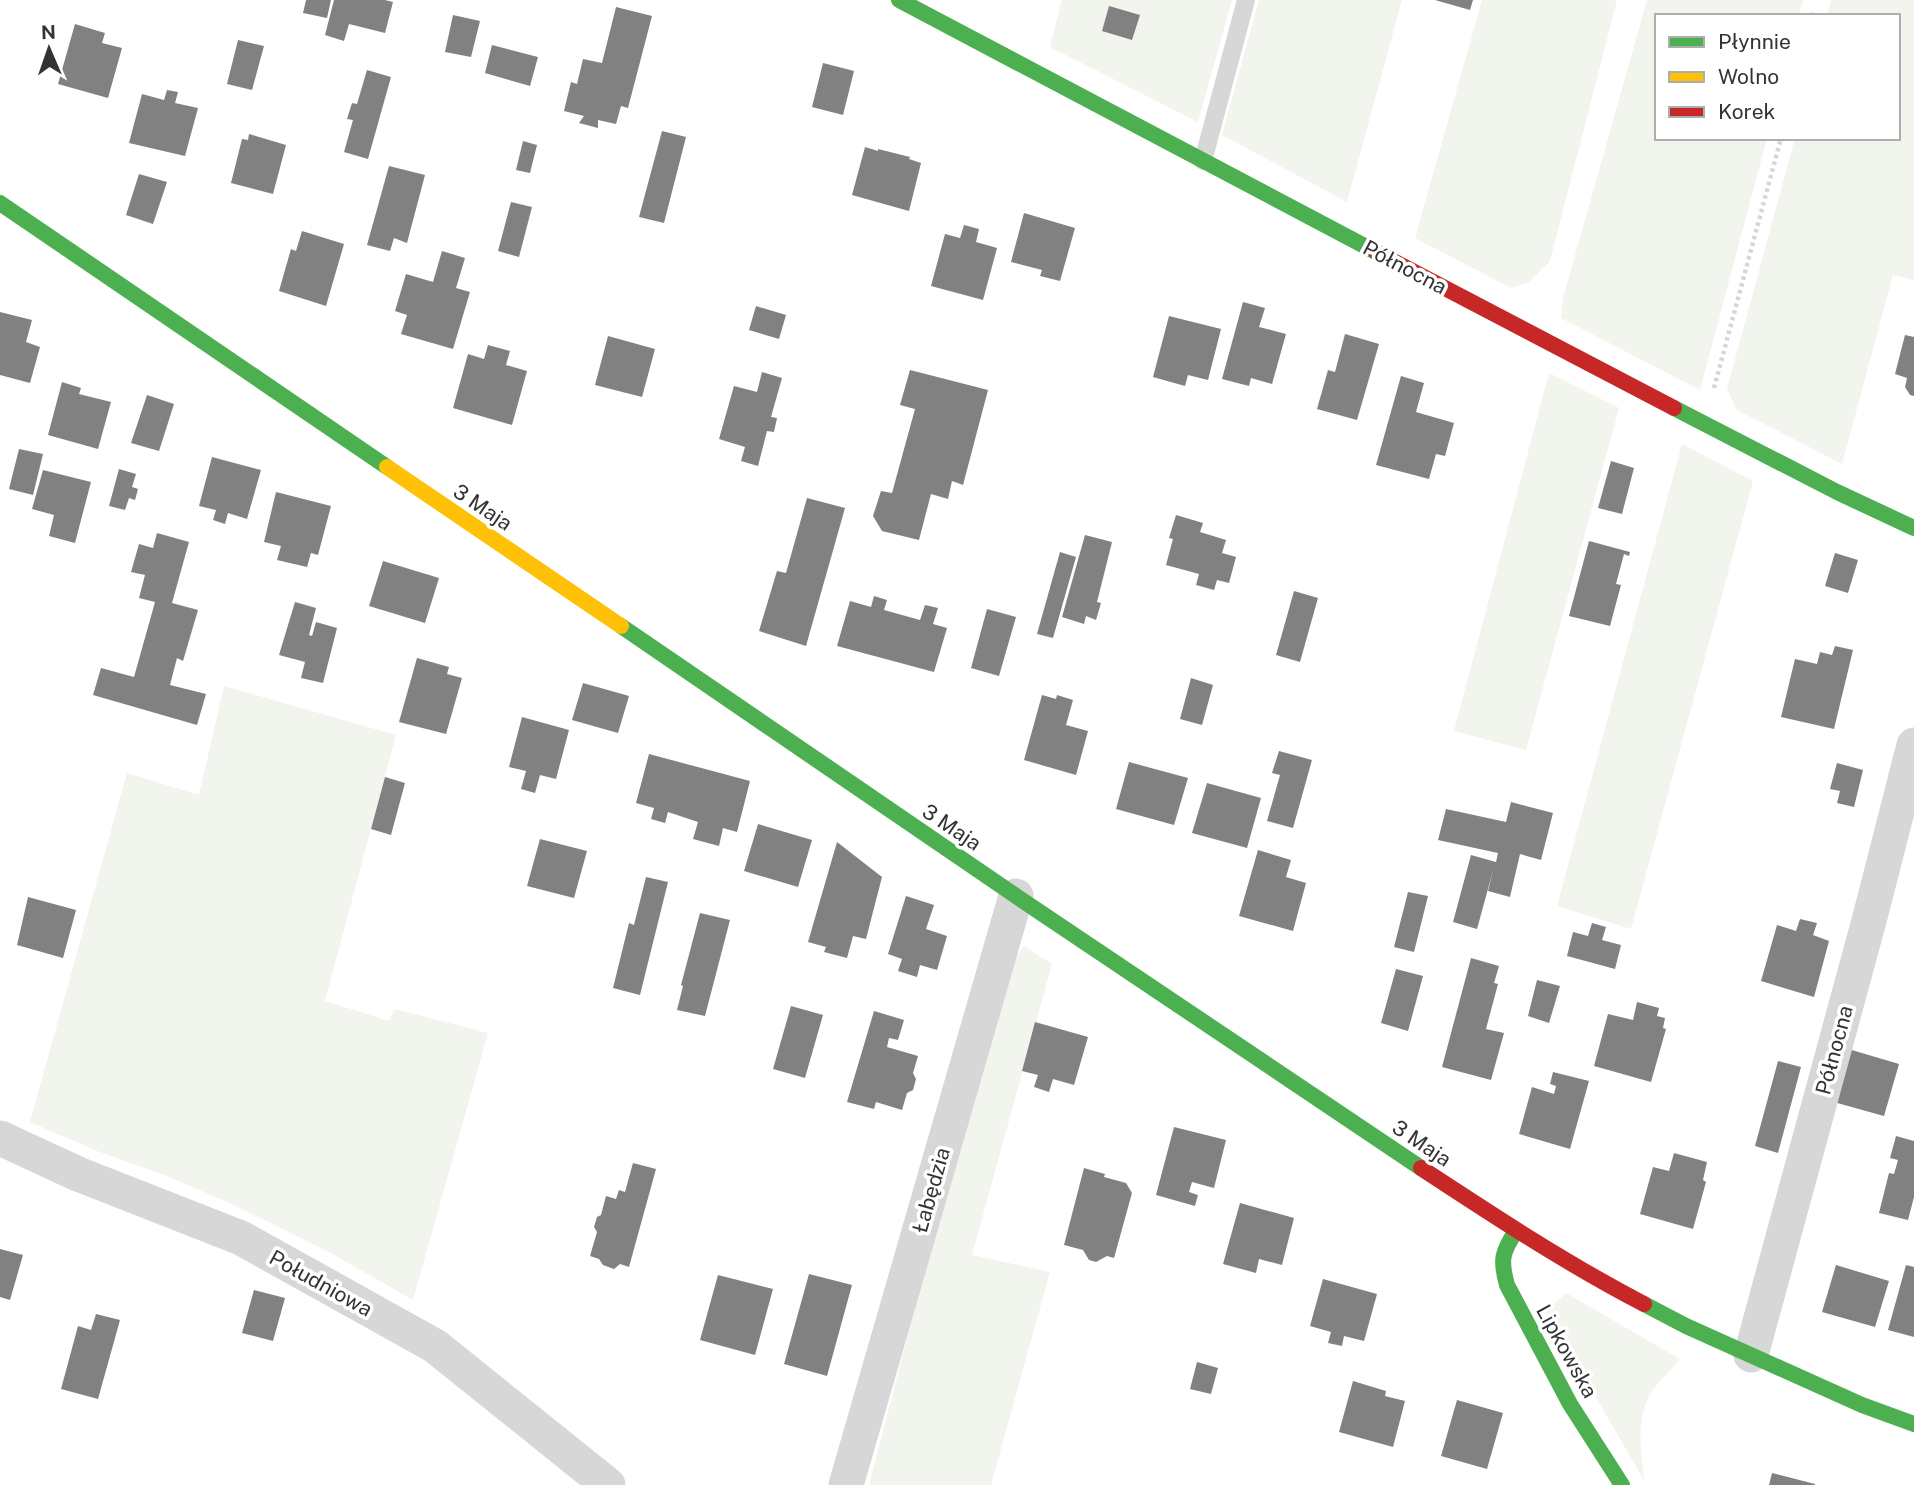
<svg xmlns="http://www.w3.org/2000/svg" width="1914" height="1485" font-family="'Public Sans',sans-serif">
  <rect width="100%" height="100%" fill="#fff"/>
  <path fill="#f1f5ed" d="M 1062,0 L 1232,0 L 1198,122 L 1050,47 Z
    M 1259,0 L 1402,0 L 1347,202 L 1222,135 Z
    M 1482,0 L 1617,0 L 1550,261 L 1529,282 L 1511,288 L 1415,238 Z
    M 1647,0 L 1803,0 L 1799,16 L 1657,16 L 1657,138 L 1767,138 L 1700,390 L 1561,318 L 1563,298 Z
    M 1831,0 L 1914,0 L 1914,280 L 1893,275 L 1842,464 L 1737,410 L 1727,389 L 1795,138 L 1898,138 L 1898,16 L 1827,16 Z
    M 1549,373 L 1619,408 L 1526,750 L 1454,731 Z
    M 1682,444 L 1753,481 L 1631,929 L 1557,906 Z
    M 224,686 L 396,735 L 325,1001 L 389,1021 L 395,1009 L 488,1033 L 413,1300 L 329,1252 L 234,1205 L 167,1176 L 97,1151 L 30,1122 L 127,773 L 199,795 Z
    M 1024,946 L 1052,964 L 972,1255 L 1050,1272 L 991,1485 L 869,1485 L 930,1250 L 1013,963 Z
    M 1566,1293 L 1680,1359 C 1671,1370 1659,1381 1651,1393 C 1635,1419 1641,1454 1645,1482 L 1546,1311 Z"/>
  <path fill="#818181" d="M 306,0 L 331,0 L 327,18 L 303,13 Z
    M 334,0 L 385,0 L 393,2 L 385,33 L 349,24 L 344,41 L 325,35 Z
    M 1435,0 L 1473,0 L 1470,10 Z
    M 1109,6 L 1140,15 L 1132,40 L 1102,31 Z
    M 616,7 L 652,16 L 628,108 L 621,106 L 616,124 L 598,120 L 598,128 L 579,123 L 584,116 L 564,111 L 571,82 L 577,84 L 583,59 L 602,63 Z
    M 453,15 L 480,21 L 471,57 L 445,52 Z
    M 75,24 L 105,33 L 102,43 L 122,48 L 108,98 L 58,84 Z
    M 238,40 L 264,46 L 252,90 L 227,84 Z
    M 492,45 L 538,57 L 530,86 L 485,73 Z
    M 823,63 L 854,71 L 843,115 L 812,107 Z
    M 367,70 L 391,77 L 368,159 L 344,152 L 353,120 L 347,119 L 352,103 L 357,104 Z
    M 167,90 L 178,92 L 175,103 L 198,108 L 185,156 L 129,143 L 142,94 L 164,100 Z
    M 662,131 L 686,137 L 664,223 L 639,217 Z
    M 249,134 L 286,145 L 273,194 L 231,183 L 242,139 L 248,140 Z
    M 523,141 L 537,145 L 530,173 L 516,170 Z
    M 865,147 L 878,151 L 878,149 L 910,157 L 909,159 L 921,163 L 909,211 L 852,195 Z
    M 389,166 L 425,175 L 407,243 L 394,238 L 390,251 L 367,245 Z
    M 139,174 L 167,182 L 153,224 L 126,215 Z
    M 511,202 L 532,207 L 519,257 L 498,251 Z
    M 1024,213 L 1075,228 L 1060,281 L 1040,276 L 1042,270 L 1011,262 Z
    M 964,225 L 979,229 L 976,242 L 997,248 L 983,300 L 931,286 L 945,234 L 960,238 Z
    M 302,231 L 344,244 L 326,306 L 279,291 L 291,249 L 296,251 Z
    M 442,251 L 465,258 L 456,288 L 470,292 L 453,349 L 401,334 L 407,315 L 395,311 L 406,274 L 433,282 Z
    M 1243,302 L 1265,308 L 1259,327 L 1286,334 L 1272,384 L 1251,378 L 1249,386 L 1222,379 Z
    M 756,306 L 786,315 L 779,339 L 749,330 Z
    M 0,312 L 32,320 L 26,342 L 40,347 L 30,383 L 0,375 Z
    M 1169,316 L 1221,329 L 1208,380 L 1188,375 L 1185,386 L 1153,377 Z
    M 1345,334 L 1379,344 L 1357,420 L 1317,409 L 1328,370 L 1335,372 Z
    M 1905,335 L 1914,337 L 1914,396 L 1910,395 L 1905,387 L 1907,378 L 1895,374 Z
    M 608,336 L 655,349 L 642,397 L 595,385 Z
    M 488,345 L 510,351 L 506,365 L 527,371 L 512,425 L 453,408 L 468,354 L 484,359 Z
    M 910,370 L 988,390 L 963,485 L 952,481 L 948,499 L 931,494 L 919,540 L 882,531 L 873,516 L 881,491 L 892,493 L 915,409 L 900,405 Z
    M 762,372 L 782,378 L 771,417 L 777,418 L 774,432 L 767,431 L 758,466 L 741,461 L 745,447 L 719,439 L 734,386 L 757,392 Z
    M 1401,376 L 1424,383 L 1416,412 L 1454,423 L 1445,456 L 1436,454 L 1429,479 L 1376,465 Z
    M 62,382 L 81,388 L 79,394 L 111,402 L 98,449 L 48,435 Z
    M 147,395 L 174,404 L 159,451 L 131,443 Z
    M 19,449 L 43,454 L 33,495 L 9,489 Z
    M 212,457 L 261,470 L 247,519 L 228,513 L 225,524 L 213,520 L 216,510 L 199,506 Z
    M 1611,461 L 1634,468 L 1622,514 L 1598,508 Z
    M 119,469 L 136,474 L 132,487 L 138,489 L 135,500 L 129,498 L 125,510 L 109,506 Z
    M 43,470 L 91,482 L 75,543 L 49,536 L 54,515 L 32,509 Z
    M 276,492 L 331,506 L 318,555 L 311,553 L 307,567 L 277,560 L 281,546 L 264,542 Z
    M 807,498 L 845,508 L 806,646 L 759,631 L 777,571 L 786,573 Z
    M 1176,515 L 1203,523 L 1200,532 L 1226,540 L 1222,553 L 1236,557 L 1229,583 L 1217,580 L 1214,590 L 1196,585 L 1199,574 L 1166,565 L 1173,539 L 1169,538 Z
    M 157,533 L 189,542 L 172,603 L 198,610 L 183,661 L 177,658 L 170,685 L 206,694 L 197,725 L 93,695 L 101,668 L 134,677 L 155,602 L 139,598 L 145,575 L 131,572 L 139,544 L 153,548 Z
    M 1085,535 L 1112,542 L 1097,602 L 1101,603 L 1096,620 L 1086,616 L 1084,624 L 1062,617 Z
    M 1589,541 L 1630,552 L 1629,556 L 1624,554 L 1616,584 L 1621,585 L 1610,626 L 1569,616 Z
    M 1060,552 L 1076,557 L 1053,638 L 1037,634 Z
    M 1835,553 L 1858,560 L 1848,593 L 1825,586 Z
    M 383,561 L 439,578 L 425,623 L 369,606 Z
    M 1294,591 L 1318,598 L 1300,662 L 1276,655 Z
    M 874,596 L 887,600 L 884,610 L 920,620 L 925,605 L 938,608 L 933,624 L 947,628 L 934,672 L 837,646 L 850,601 L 871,607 Z
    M 295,602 L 316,608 L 309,635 L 312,636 L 316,622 L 337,628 L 323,683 L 301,678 L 305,662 L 279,655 Z
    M 987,609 L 1016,617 L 999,676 L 971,668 Z
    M 1835,646 L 1853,650 L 1834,729 L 1781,717 L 1795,659 L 1817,664 L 1820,652 L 1832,655 Z
    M 417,658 L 449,667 L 447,674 L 462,678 L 446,734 L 399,722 Z
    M 1191,678 L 1213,685 L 1202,725 L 1180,719 Z
    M 583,683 L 629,696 L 618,733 L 572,720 Z
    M 1042,695 L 1056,699 L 1057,695 L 1073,700 L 1066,725 L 1088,731 L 1076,775 L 1024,760 Z
    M 522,717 L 569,730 L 556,779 L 540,775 L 535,793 L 521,789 L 526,771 L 509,767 Z
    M 1279,751 L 1312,760 L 1293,828 L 1267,821 L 1280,775 L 1272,773 Z
    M 649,754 L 750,781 L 737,832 L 723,828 L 719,846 L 693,839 L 698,822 L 668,812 L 665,823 L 651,819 L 654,808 L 636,803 Z
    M 1129,762 L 1188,778 L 1174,825 L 1116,809 Z
    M 1837,763 L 1863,770 L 1854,807 L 1837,803 L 1840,791 L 1830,789 Z
    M 385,777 L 405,783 L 391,835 L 371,829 Z
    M 1207,783 L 1261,798 L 1247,848 L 1192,833 Z
    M 1511,802 L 1553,813 L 1541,860 L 1520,854 L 1510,897 L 1488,891 L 1494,867 L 1477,929 L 1453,922 L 1471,855 L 1496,862 L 1498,853 L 1438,840 L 1446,809 L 1506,822 Z
    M 758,824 L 812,840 L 798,887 L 744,871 Z
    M 540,839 L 587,851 L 574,898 L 527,886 Z
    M 837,842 L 882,877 L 866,939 L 853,936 L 847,958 L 824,952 L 826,947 L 808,942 Z
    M 1258,850 L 1291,860 L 1286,877 L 1306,883 L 1293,931 L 1239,916 Z
    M 646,877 L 668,882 L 640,995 L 613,988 L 629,923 L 634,925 Z
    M 1408,892 L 1428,896 L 1414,952 L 1394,947 Z
    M 906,896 L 934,905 L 926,929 L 947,936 L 937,970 L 920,965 L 917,977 L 898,971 L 902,959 L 888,954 Z
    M 28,897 L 76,910 L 63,958 L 17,945 Z
    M 700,913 L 730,920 L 705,1016 L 677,1010 L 683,986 L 681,985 Z
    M 1800,919 L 1817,923 L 1813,935 L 1829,941 L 1814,997 L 1761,981 L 1777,925 L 1796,931 Z
    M 1592,923 L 1606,927 L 1602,940 L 1621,945 L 1615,969 L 1567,956 L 1573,932 L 1588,936 Z
    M 1471,958 L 1499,966 L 1494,983 L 1498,984 L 1486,1029 L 1504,1033 L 1491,1080 L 1442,1067 Z
    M 1396,969 L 1423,976 L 1408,1031 L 1381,1023 Z
    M 1537,980 L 1560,986 L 1549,1023 L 1528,1016 Z
    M 1637,1002 L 1659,1008 L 1657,1016 L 1665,1018 L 1663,1028 L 1666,1029 L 1651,1082 L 1594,1066 L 1608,1014 L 1633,1020 Z
    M 791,1006 L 823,1015 L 805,1078 L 773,1069 Z
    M 874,1011 L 904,1020 L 898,1040 L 889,1038 L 887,1047 L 918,1056 L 913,1073 L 916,1079 L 913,1090 L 907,1093 L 902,1110 L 876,1102 L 874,1109 L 847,1102 Z
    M 1035,1022 L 1088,1037 L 1074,1085 L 1053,1079 L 1049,1092 L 1034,1087 L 1038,1075 L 1022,1071 Z
    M 1845,1048 L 1899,1064 L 1884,1116 L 1830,1101 Z
    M 1778,1061 L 1801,1067 L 1778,1153 L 1755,1146 Z
    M 1553,1072 L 1589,1081 L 1570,1149 L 1519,1134 L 1532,1087 L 1554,1094 L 1556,1086 L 1550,1084 Z
    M 1174,1127 L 1226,1140 L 1214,1188 L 1192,1182 L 1189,1192 L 1198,1195 L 1195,1206 L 1156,1195 Z
    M 1896,1136 L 1914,1141 L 1914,1197 L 1908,1220 L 1879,1213 L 1889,1173 L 1894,1174 L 1898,1160 L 1890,1158 Z
    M 1674,1153 L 1707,1162 L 1703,1180 L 1706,1182 L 1693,1229 L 1640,1214 L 1653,1167 L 1669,1171 Z
    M 633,1163 L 656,1169 L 629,1267 L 620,1264 L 614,1269 L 603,1265 L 599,1259 L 590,1256 L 597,1232 L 594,1227 L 597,1217 L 601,1215 L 606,1196 L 616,1199 L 619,1190 L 625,1192 Z
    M 1084,1168 L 1105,1174 L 1104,1177 L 1126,1183 L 1132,1193 L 1114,1258 L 1107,1256 L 1096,1262 L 1089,1260 L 1083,1250 L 1064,1245 Z
    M 1240,1203 L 1294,1218 L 1282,1265 L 1259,1259 L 1256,1273 L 1223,1264 Z
    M 0,1249 L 23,1255 L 10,1300 L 0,1297 Z
    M 1836,1265 L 1889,1281 L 1875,1327 L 1822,1312 Z
    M 1906,1265 L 1914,1267 L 1914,1337 L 1888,1330 Z
    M 809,1274 L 852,1285 L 827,1376 L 784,1364 Z
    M 718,1275 L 773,1289 L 755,1355 L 700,1340 Z
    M 1323,1279 L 1377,1294 L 1364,1341 L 1344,1336 L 1342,1346 L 1328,1343 L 1331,1332 L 1310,1326 Z
    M 254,1290 L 285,1298 L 273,1341 L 242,1333 Z
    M 96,1314 L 120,1320 L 98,1399 L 61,1389 L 78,1326 L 91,1330 Z
    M 1197,1362 L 1218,1368 L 1211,1394 L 1190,1389 Z
    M 1353,1381 L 1386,1391 L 1385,1396 L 1405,1401 L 1393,1447 L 1339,1432 Z
    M 1457,1400 L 1503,1413 L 1487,1469 L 1441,1456 Z
    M 1772,1473 L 1815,1484 L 1815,1485 L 1769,1485 Z"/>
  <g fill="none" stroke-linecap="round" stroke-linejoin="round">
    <path stroke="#d6d6d6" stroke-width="4.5" stroke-dasharray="3.5 3.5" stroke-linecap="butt" d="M 1813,16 L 1815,10
      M 1714,388 L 1781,138"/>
    <path stroke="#d7d7d7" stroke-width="18" d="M 1203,161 L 1246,0"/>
    <path stroke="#d7d7d7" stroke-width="35" d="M 0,1138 L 78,1174 L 241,1238 L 435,1346 L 608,1485
      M 1751,1355 L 1870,917 L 1914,745
      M 846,1485 L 1016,896"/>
    <path stroke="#4caf50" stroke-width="16" d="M 899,0 L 1376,252
      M 0,203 L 387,467
      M 1674,408 L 1837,492 L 1914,528
      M 621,626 L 1016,896 L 1421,1168
      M 1516,1231 C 1502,1252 1500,1260 1507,1285 L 1570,1404 L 1622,1485
      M 1644,1304 L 1686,1326 L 1862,1405 L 1914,1424"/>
    <path stroke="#ffc107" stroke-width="16" d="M 387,467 L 621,626"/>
    <path stroke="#c62828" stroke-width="16" d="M 1376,252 L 1674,408
      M 1421,1168 C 1494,1216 1567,1264 1644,1304"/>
  </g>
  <g text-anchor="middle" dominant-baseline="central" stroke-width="7" stroke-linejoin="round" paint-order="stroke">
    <g font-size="21" fill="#333" stroke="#fff">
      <text transform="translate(1405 267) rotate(28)">Północna</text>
      <text transform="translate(483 507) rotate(34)">3 Maja</text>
      <text transform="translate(952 827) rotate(34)">3 Maja</text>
      <text transform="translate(1834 1050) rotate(-75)">Północna</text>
      <text transform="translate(1422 1143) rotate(34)">3 Maja</text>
      <text transform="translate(931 1190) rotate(-74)">Łabędzia</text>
      <text transform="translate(321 1283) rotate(29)">Południowa</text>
      <text transform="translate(1567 1351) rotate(61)">Lipkowska</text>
    </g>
  </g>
  <rect x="1655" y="14" width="245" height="126" fill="#ffffff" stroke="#adadad" stroke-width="2"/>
  <rect x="1669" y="37" width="35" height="10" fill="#4caf50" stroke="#adadad" stroke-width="2"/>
  <text x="1718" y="49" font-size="21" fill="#333333">Płynnie</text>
  <rect x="1669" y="72" width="35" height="10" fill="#ffc107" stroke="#adadad" stroke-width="2"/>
  <text x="1718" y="84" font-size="21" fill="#333333">Wolno</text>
  <rect x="1669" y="107" width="35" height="10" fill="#c62828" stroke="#adadad" stroke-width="2"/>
  <text x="1718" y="119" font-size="21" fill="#333333">Korek</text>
  <g transform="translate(49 49) rotate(358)" stroke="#ffffff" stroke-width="5" paint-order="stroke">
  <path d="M0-5L12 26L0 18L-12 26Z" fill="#333333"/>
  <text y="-10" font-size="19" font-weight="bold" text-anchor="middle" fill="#333333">N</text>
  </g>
</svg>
